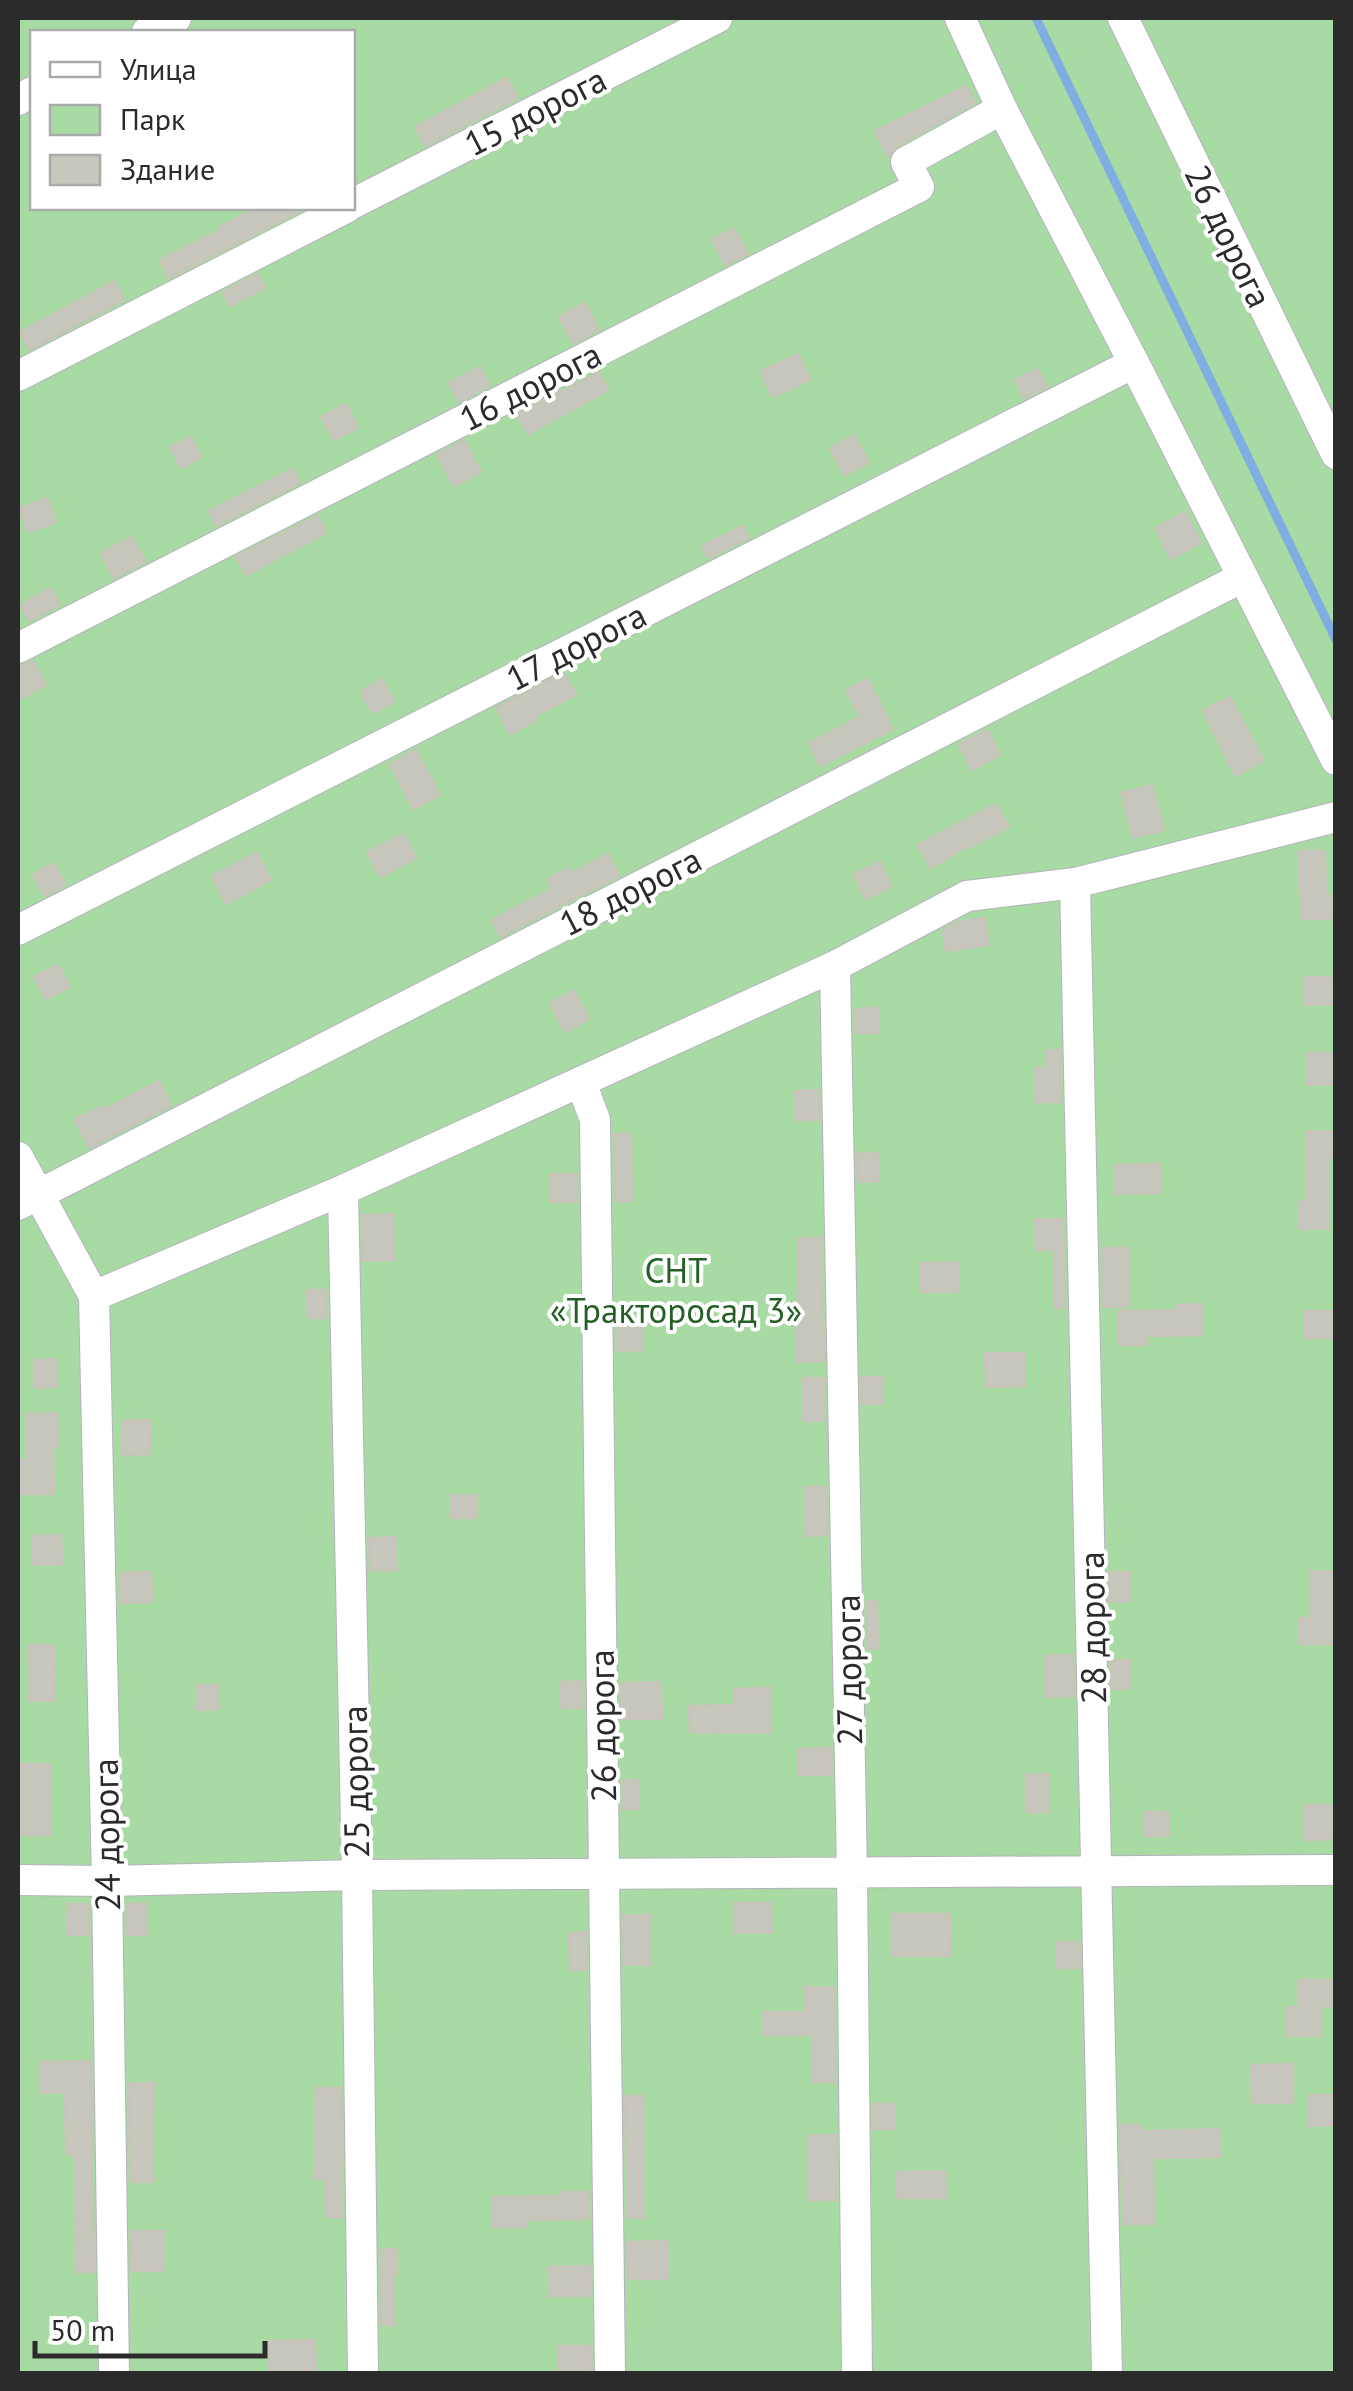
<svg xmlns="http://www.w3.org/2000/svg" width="1353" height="2391" font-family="'PT Sans',sans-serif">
  <rect width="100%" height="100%" fill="#ebe9e0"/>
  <path fill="#a8dba3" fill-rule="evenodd" d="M 18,18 L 1335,18 L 1335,2373 L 18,2373 ZM 32,32 L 352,32 L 352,208 L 32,208 Z"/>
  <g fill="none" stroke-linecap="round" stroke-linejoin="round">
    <path stroke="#80aee0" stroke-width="9" d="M 1036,18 L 1336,640"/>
  </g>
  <path fill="#c7c7be" stroke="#c7c5b9" stroke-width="2.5" d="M 507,78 L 518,98 L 425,146 L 415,127 Z
    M 966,86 L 975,103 L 897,146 L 888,157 L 875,131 Z
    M 258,208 L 306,208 L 169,278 L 160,260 L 220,230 L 219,227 Z
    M 734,228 L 748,254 L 725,265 L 712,240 Z
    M 258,274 L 265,288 L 229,306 L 223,292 Z
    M 115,281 L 124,300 L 29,350 L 20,332 Z
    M 585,303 L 599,330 L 573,343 L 559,317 Z
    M 798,354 L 810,380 L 772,397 L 761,371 Z
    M 480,367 L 489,386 L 459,402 L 449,383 Z
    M 1037,369 L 1047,386 L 1024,398 L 1015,380 Z
    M 599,372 L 608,390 L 528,434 L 517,414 Z
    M 346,404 L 358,428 L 334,440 L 321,417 Z
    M 854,435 L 869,463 L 844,475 L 830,448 Z
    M 191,437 L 201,457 L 181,468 L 170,447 Z
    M 464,441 L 481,472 L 454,486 L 437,455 Z
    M 293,469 L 300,483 L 216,526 L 209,511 Z
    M 47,498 L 56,522 L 28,532 L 19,508 Z
    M 1185,512 L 1201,543 L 1171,559 L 1155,528 Z
    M 318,516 L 326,533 L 246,575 L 236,557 Z
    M 743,526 L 749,538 L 708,558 L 702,546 Z
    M 132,537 L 145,562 L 114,578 L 101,553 Z
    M 51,588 L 60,605 L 29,621 L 20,605 Z
    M 33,661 L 46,685 L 18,700 L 18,667 Z
    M 564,673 L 576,695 L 535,716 L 537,720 L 510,734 L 496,708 Z
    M 382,679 L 394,702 L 372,713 L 361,691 Z
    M 868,679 L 893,729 L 820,766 L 809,743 L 860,717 L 846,690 Z
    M 1230,697 L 1264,761 L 1235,776 L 1203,710 Z
    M 987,730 L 1000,755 L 972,770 L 959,744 Z
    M 416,750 L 440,795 L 413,809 L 390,764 Z
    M 1152,785 L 1164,830 L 1133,838 L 1121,793 Z
    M 996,804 L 1009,827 L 968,848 L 967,846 L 931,868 L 917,845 Z
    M 404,834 L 416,858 L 380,877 L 367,852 Z
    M 1298,851 L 1325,851 L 1326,896 L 1336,896 L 1336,919 L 1301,919 Z
    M 257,853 L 271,880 L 226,904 L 212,876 Z
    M 608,854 L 619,876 L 500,937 L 492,920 L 552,889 L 547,879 L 568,868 L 571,873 Z
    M 880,862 L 891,887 L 865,899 L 854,874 Z
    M 54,863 L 65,885 L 44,896 L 33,874 Z
    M 985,918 L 989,945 L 946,951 L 943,930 L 958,922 Z
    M 58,965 L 70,987 L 46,999 L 34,977 Z
    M 1304,977 L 1336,977 L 1336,1005 L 1304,1005 Z
    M 574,991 L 589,1019 L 565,1032 L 550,1003 Z
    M 878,1008 L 878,1033 L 855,1033 L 855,1009 Z
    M 1060,1050 L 1061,1102 L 1035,1102 L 1035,1068 L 1046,1068 L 1046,1051 Z
    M 1307,1053 L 1336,1053 L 1336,1085 L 1307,1085 Z
    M 159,1081 L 171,1105 L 89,1148 L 75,1119 L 103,1106 L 105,1109 Z
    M 819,1090 L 819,1120 L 795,1120 L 794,1091 Z
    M 1306,1131 L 1336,1131 L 1336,1157 L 1329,1157 L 1329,1229 L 1299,1229 L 1299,1202 L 1306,1202 Z
    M 614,1134 L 631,1134 L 632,1201 L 615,1202 Z
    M 879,1153 L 879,1181 L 858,1182 L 857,1154 Z
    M 1160,1164 L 1160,1193 L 1115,1194 L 1115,1165 Z
    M 550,1174 L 577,1174 L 577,1202 L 550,1202 Z
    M 393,1214 L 394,1260 L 363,1261 L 362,1215 Z
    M 1035,1219 L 1063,1219 L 1065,1308 L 1055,1308 L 1054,1250 L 1036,1250 Z
    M 799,1238 L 821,1238 L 824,1361 L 797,1362 Z
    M 1102,1248 L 1128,1248 L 1129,1306 L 1103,1307 Z
    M 959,1262 L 959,1292 L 921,1292 L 921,1263 Z
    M 307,1290 L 326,1290 L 327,1318 L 308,1318 Z
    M 1202,1304 L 1203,1335 L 1147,1336 L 1147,1345 L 1119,1345 L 1118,1311 L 1177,1310 L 1177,1305 Z
    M 1305,1311 L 1335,1311 L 1335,1338 L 1305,1338 Z
    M 616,1319 L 643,1319 L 643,1350 L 616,1351 Z
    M 985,1353 L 1024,1353 L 1025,1386 L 986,1387 Z
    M 57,1359 L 57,1387 L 34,1388 L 34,1360 Z
    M 861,1377 L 883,1377 L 883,1404 L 862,1404 Z
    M 803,1378 L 824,1378 L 825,1421 L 803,1421 Z
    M 57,1413 L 58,1447 L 53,1447 L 54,1494 L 18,1494 L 18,1460 L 27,1459 L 27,1414 Z
    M 150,1420 L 151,1454 L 123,1455 L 123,1421 Z
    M 804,1487 L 826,1487 L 827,1535 L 804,1536 Z
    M 451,1495 L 477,1495 L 477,1518 L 451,1518 Z
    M 61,1535 L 62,1565 L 33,1565 L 33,1536 Z
    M 396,1537 L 397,1570 L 370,1571 L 369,1538 Z
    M 1310,1571 L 1335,1571 L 1336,1644 L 1299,1644 L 1299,1618 L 1310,1618 Z
    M 151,1572 L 152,1602 L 120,1603 L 120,1573 Z
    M 1109,1572 L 1130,1572 L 1131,1601 L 1109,1602 Z
    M 866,1601 L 877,1601 L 878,1648 L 867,1649 Z
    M 28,1645 L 54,1645 L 55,1701 L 29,1701 Z
    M 1073,1655 L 1074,1696 L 1045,1697 L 1045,1656 Z
    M 1110,1660 L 1130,1660 L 1131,1688 L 1111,1689 Z
    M 583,1681 L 583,1708 L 561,1708 L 561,1682 Z
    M 661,1682 L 662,1719 L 621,1719 L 620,1683 Z
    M 196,1685 L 219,1685 L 219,1709 L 196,1710 Z
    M 771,1688 L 771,1733 L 690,1732 L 689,1706 L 735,1705 L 734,1689 Z
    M 831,1748 L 831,1775 L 799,1775 L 798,1749 Z
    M 18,1764 L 50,1764 L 50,1835 L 18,1835 Z
    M 1026,1774 L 1049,1774 L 1049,1812 L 1026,1812 Z
    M 622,1780 L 639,1780 L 639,1809 L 622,1809 Z
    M 1304,1805 L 1336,1805 L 1336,1839 L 1304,1840 Z
    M 1144,1812 L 1168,1812 L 1169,1836 L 1144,1836 Z
    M 734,1903 L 771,1903 L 772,1933 L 734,1933 Z
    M 68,1904 L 89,1904 L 89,1935 L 67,1935 Z
    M 126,1904 L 147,1904 L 147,1935 L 127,1935 Z
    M 892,1914 L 950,1914 L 951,1956 L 892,1956 Z
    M 623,1915 L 651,1915 L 651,1965 L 624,1965 Z
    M 586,1932 L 586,1970 L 570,1970 L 569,1933 Z
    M 1056,1942 L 1079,1942 L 1080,1968 L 1056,1968 Z
    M 1298,1980 L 1332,1980 L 1332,2006 L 1321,2006 L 1321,2036 L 1286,2036 L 1286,2007 L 1298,2007 Z
    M 805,1987 L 834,1987 L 835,2082 L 813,2082 L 813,2035 L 763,2035 L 763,2012 L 805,2012 Z
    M 91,2061 L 94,2272 L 76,2272 L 75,2154 L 66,2154 L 65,2093 L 40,2093 L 40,2062 Z
    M 1293,2064 L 1293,2103 L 1252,2103 L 1251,2065 Z
    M 129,2083 L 154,2083 L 155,2111 L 152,2111 L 153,2182 L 130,2182 Z
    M 316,2088 L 341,2088 L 342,2217 L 326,2217 L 325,2179 L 314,2179 Z
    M 1309,2095 L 1336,2095 L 1336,2125 L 1309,2126 Z
    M 625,2096 L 644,2096 L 644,2218 L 627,2218 Z
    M 873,2104 L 895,2104 L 895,2129 L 873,2129 Z
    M 1120,2125 L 1140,2125 L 1141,2131 L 1220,2129 L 1221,2157 L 1153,2158 L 1154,2224 L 1123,2224 Z
    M 836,2135 L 837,2200 L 808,2200 L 808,2136 Z
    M 945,2171 L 946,2198 L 897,2198 L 897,2172 Z
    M 560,2192 L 589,2192 L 589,2219 L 526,2220 L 526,2227 L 493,2227 L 493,2197 L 560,2196 Z
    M 131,2231 L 164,2231 L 164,2271 L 131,2271 Z
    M 668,2241 L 668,2279 L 628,2279 L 627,2242 Z
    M 397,2249 L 397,2274 L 394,2274 L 394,2325 L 381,2325 L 380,2250 Z
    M 590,2266 L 590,2296 L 548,2296 L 548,2267 Z
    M 315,2340 L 316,2374 L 269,2374 L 269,2341 Z
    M 559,2346 L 591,2346 L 591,2374 L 559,2374 Z"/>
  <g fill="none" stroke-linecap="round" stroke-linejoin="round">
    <defs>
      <path id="street" d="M 960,18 L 1002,109 L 1134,363 L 1336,760
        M 1123,18 L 1336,454
        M 147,32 L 176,18
        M 18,100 L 32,92
        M 352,204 L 717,18
        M 18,376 L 346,208
        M 18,648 L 919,187 L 906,162 L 1002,109
        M 1075,883 L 1107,2374
        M 18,930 L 1134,363
        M 835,966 L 852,1873 L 857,2374
        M 581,1082 L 595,1120 L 610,2374
        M 18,1157 L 94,1296 L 107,1881 L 114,2374
        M 343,1190 L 357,1875 L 363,2374
        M 18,1205 L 1243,577
        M 94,1296 L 343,1190 L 835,966 L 967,896 L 1075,883 L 1336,817
        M 18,1880 L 107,1881 L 357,1875 L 1336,1870"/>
    </defs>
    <use href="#street" stroke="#b4b3bd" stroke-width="32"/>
    <use href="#street" stroke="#fff" stroke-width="30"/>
  </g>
  <g text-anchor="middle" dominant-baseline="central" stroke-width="8" stroke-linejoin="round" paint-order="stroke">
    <g font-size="35" fill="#2b2b2b" stroke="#fff">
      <text transform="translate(535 111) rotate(-27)">15 дорога</text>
      <text transform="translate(1229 236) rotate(64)">26 дорога</text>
      <text transform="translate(530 386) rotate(-27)">16 дорога</text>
      <text transform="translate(576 646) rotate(-27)">17 дорога</text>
      <text transform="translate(630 891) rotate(-27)">18 дорога</text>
      <text transform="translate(1092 1628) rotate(-91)">28 дорога</text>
      <text transform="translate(848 1670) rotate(-91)">27 дорога</text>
      <text transform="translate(602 1726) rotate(-91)">26 дорога</text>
      <text transform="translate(355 1782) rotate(-91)">25 дорога</text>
      <text transform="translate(106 1835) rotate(-91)">24 дорога</text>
    </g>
    <g font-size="35" fill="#246026" stroke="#fff">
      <text x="676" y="1270">СНТ<tspan x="676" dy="40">«Тракторосад 3»</tspan></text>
    </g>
  </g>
  <rect width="1353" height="2391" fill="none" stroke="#2b2b2b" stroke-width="40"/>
  <rect x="30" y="30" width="325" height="180" fill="#ffffff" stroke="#aaaaaa" stroke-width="2.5"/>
  <rect x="50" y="62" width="50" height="15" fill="#ffffff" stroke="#aaaaaa" stroke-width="2.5"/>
  <text x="120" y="80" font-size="30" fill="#2b2b2b">Улица</text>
  <rect x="50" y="105" width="50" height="30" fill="#a8dba3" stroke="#aaaaaa" stroke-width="2.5"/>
  <text x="120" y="130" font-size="30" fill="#2b2b2b">Парк</text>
  <rect x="50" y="155" width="50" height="30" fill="#c7c7be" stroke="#aaaaaa" stroke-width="2.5"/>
  <text x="120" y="180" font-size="30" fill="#2b2b2b">Здание</text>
  <path d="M35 2341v15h230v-15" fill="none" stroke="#2b2b2b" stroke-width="5"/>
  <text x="50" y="2341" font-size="30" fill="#2b2b2b" stroke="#ffffff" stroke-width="8" paint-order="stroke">50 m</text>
</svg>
